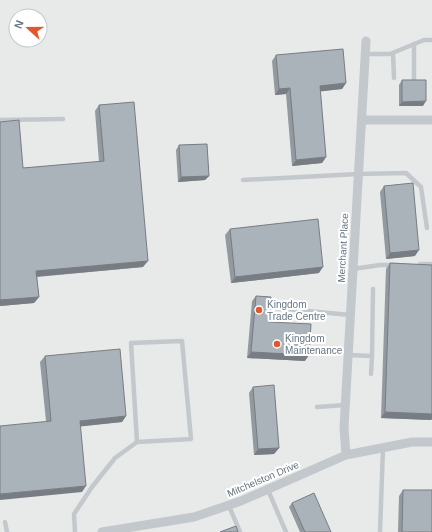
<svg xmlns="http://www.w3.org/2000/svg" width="432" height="532" font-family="Helvetica,sans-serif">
  <rect width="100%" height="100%" fill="#fafaf8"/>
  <path fill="#e8e9e9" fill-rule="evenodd" d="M 0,0 L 432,0 L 432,532 L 0,532 ZM 16,16 L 40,16 L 40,40 L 16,40 Z"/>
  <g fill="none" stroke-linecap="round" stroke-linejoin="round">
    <path stroke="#c3c8cc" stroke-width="4.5" d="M 414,44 L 414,80
      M 393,53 L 394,78
      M 365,54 L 390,54 L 424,40 L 432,40
      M 0,120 L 63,119
      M 243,180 L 358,174 L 406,173 L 421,187 L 427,228
      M 420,264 L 432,264
      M 353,269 L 380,265 L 394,265
      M 276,308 L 350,315
      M 348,355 L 372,356 L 371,374
      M 372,356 L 373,289
      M 317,407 L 345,405
      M 268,490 L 286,532
      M 229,506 L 240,532
      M 5,522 L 7,532
      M 75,532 L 74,514 L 92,487 L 115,458 L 137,442 L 191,439 L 182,341 L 131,343 L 137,442
      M 380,532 L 383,448"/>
    <path stroke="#c3c8cc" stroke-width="9" d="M 362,120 L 432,120
      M 346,455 L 344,428 L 366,41
      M 102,532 L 194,517 L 241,501 L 346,455 L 412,442 L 432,442"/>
  </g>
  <path fill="#929a9f" d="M 276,55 L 346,83 L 342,89 L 320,91 L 326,157 L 322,163 L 292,166 L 286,94 L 275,95 L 272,61 Z
    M 402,80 L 423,106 L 399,106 L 399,85 Z
    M 99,105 L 143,267 L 37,277 L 39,297 L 34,303 L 0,306 L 0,122 L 23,168 L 99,162 L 95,111 Z
    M 179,145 L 209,176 L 205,180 L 178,182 L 176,150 Z
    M 384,186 L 415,256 L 386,259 L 380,192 Z
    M 230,229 L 319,273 L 231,283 L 225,235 Z
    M 390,263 L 432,265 L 432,419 L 431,420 L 381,418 L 386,269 Z
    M 256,296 L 269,322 L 305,361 L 247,358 L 252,301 Z
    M 45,356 L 126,416 L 122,422 L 80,426 L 82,492 L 46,421 L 40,362 Z
    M 253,387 L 279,448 L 274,454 L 254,455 L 249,393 Z
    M 403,490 L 432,532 L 398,532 L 399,496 Z
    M 292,503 L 331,532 L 300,532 L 289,507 Z"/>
  <path fill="#777d82" d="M 346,83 L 342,89 L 316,92 L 320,86 Z
    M 290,88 L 286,94 L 275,95 L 279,89 Z
    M 426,101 L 423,106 L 399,106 L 402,102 Z
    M 326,157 L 322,163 L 292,166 L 296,160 Z
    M 209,176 L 205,180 L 178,182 L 181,177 Z
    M 419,250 L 415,256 L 386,259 L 390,253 Z
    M 148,261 L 143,267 L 32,277 L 36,271 Z
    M 323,267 L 319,273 L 231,283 L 235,277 Z
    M 39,297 L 34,303 L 0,306 L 0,300 Z
    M 251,352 L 309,355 L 305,361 L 247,358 Z
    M 385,412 L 432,414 L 432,419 L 431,420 L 381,418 Z
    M 126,416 L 122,422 L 76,427 L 80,421 Z
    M 279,448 L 274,454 L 254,455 L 258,449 Z
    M 86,486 L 82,492 L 0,500 L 0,494 Z"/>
  <path fill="#aab3b9" stroke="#777d82" d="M 343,49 L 346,83 L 320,86 L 326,157 L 296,160 L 290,88 L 279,89 L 276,55 Z
    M 402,80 L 426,80 L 426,101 L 402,102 Z
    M 134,102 L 148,261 L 36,271 L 39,297 L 0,300 L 0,122 L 19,120 L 23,168 L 104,161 L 99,105 Z
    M 207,144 L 209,176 L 181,177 L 179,145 Z
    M 413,183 L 419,250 L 390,253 L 384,186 Z
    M 318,219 L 323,267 L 235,277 L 230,229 Z
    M 390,263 L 432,265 L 432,414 L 385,412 Z
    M 256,296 L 271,297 L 269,322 L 311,324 L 309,355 L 251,352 Z
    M 120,349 L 126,416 L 80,421 L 86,486 L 0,494 L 0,426 L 51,421 L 45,356 Z
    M 274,385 L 279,448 L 258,449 L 253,387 Z
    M 403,490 L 432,490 L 432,532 L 402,532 Z
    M 314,493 L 331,532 L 305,532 L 292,503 Z
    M 236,526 L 238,532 L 220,532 Z"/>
  <g fill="#e4572e" stroke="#fff" stroke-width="1.5">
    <circle cx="259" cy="310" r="4"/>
    <circle cx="277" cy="344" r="4"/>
  </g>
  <g text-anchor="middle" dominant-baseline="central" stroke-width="4" stroke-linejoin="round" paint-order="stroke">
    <g font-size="10" fill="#657683" stroke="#fff">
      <text transform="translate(343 248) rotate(-87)">Merchant Place</text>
      <text transform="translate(263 479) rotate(-23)">Mitchelston Drive</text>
    </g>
    <g font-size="10" fill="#657683" stroke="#fff" text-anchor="start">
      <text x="267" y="304">Kingdom<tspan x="267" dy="12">Trade Centre</tspan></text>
      <text x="285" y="338">Kingdom<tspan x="285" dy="12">Maintenance</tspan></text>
    </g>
  </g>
  <g transform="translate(28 28) rotate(291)"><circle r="19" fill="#ffffff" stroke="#c1c8cd"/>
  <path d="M0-3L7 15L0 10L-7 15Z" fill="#e4572e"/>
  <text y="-6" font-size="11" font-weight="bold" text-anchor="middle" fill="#657683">N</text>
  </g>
</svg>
